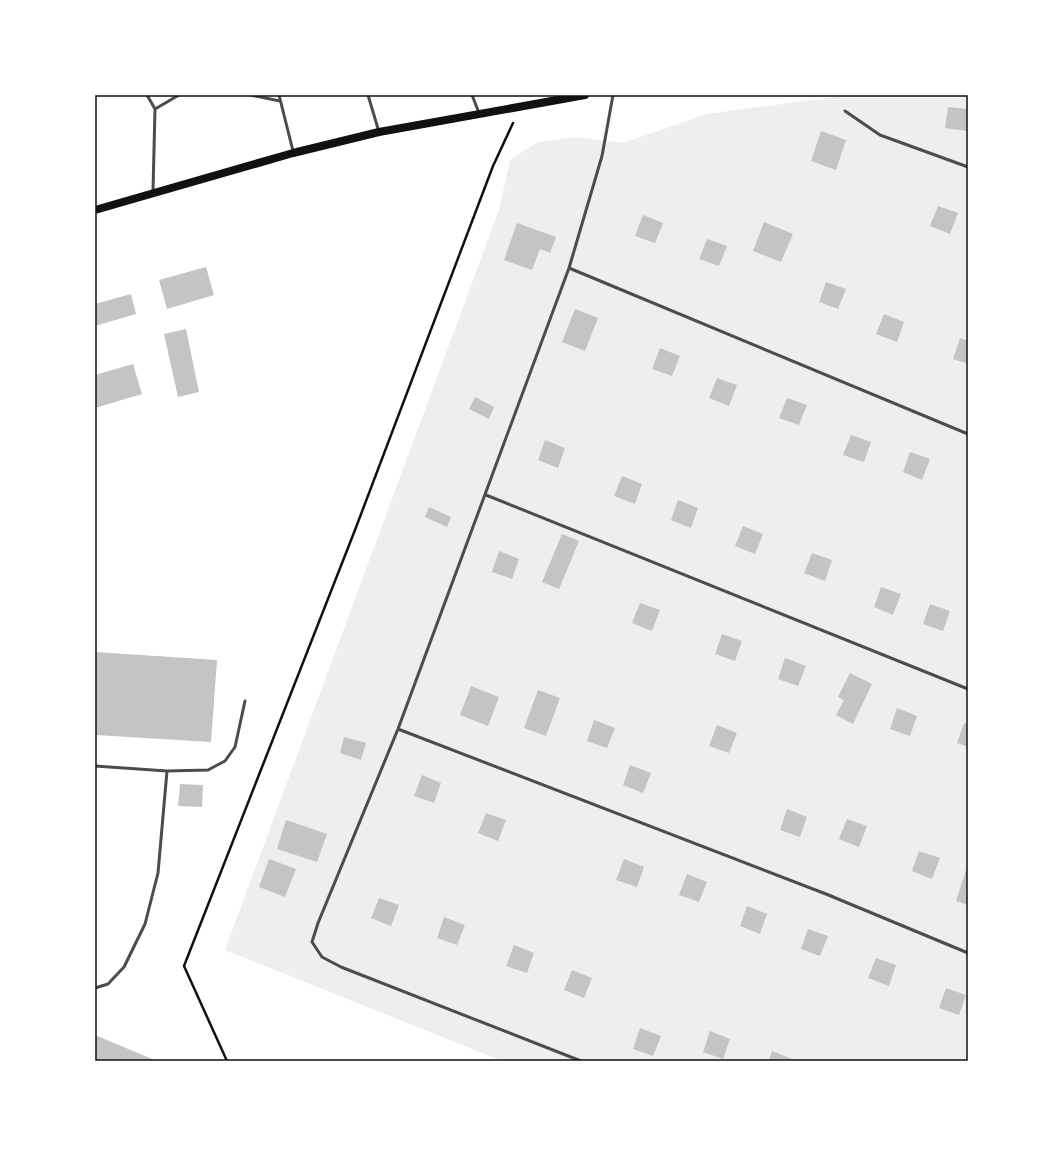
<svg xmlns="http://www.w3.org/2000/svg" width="1063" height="1156" font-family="Arial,sans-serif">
  <rect width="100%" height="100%" fill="#fff"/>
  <path fill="#eee" d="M 849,95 L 968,95 L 968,1061 L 502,1061 L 225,950 L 499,210 L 510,160 L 538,142 L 576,137 L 623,143 L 707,114 Z"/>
  <path fill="#c4c4c4" d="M 948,107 L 968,109 L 967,131 L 945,128 Z
    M 821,131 L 846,140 L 836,170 L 811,161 Z
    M 938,206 L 958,213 L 950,234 L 930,226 Z
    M 643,215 L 663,223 L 655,243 L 635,236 Z
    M 764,222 L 793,234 L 781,262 L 753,251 Z
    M 517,223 L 556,237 L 550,253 L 540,249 L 532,270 L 504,260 Z
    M 707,239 L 727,246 L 719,266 L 699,259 Z
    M 206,267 L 214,295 L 167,309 L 159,280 Z
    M 826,282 L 846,289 L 838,309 L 819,302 Z
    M 131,294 L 136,314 L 95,326 L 95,304 Z
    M 575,309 L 598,318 L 585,351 L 562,342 Z
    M 884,314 L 904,322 L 897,342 L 876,334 Z
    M 186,329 L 199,392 L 178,397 L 164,334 Z
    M 960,338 L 968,341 L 968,364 L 953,359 Z
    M 660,348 L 680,356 L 672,376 L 652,369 Z
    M 133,364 L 142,394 L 95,408 L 95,375 Z
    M 717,378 L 737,385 L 729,406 L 709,398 Z
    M 475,397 L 494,407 L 489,419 L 469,409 Z
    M 787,398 L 807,405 L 799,425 L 779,418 Z
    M 851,435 L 871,442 L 864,462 L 843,455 Z
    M 545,440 L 565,448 L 558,468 L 538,460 Z
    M 910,452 L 930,459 L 922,480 L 903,472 Z
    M 622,476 L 642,484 L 635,504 L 614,496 Z
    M 678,500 L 698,508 L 691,528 L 671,520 Z
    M 429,507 L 451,517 L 447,527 L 425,517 Z
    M 743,526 L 763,534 L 755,554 L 735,546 Z
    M 562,534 L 579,541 L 559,589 L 542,582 Z
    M 499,551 L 519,559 L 512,579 L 492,572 Z
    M 812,553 L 832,560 L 825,581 L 804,573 Z
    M 881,587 L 901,594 L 893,615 L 874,607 Z
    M 640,603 L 660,610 L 652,631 L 632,623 Z
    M 930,604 L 950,611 L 943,631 L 923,624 Z
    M 722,634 L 742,641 L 735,661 L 715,654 Z
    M 95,652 L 217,660 L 211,742 L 95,735 Z
    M 785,658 L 806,666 L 798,686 L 778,679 Z
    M 850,673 L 872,684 L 853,724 L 836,715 L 844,700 L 838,697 Z
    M 471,686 L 499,697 L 488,726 L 460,715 Z
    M 538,690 L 560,698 L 546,736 L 524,728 Z
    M 897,708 L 917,716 L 910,736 L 890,729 Z
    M 594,720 L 615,728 L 607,748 L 587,741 Z
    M 964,723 L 968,724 L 968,747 L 957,743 Z
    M 717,725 L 737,733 L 729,753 L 709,746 Z
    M 344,737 L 366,743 L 361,760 L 340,753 Z
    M 630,765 L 651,773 L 643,793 L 623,785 Z
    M 422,775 L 441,783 L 434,803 L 414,796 Z
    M 180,784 L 203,785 L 202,807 L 178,806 Z
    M 787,809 L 807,817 L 800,837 L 780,830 Z
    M 486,813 L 506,820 L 498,841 L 478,833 Z
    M 847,819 L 867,826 L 859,847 L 839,839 Z
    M 286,820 L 327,834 L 317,862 L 277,849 Z
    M 919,851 L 940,858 L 932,879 L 912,871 Z
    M 269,859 L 296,869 L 285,897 L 259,887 Z
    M 624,859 L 644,867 L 637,887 L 616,880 Z
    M 966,870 L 968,871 L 968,905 L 956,901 Z
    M 687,874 L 707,882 L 699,902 L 679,895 Z
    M 379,898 L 399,905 L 391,926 L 371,918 Z
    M 747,906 L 767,914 L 760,934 L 740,926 Z
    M 444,917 L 465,925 L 457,945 L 437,938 Z
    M 808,929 L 828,936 L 820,956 L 801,949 Z
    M 514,945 L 534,953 L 527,973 L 506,966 Z
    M 876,958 L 896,965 L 889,986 L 868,978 Z
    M 572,970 L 592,978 L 584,998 L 564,990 Z
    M 946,988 L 966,995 L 959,1015 L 939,1008 Z
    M 640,1028 L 661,1036 L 653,1056 L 633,1049 Z
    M 710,1031 L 730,1039 L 723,1059 L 703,1052 Z
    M 95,1035 L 157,1061 L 95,1061 Z
    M 772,1051 L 792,1059 L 791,1061 L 769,1061 Z"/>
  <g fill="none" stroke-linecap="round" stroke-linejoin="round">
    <path stroke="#111" stroke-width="2.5" d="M 227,1061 L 184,966 L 355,530 L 493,166 L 513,123"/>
    <path stroke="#4c4c4c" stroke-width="3" d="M 147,95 L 155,109
      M 250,95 L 280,101
      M 279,95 L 293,151
      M 368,95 L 379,132
      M 472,95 L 479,113
      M 845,111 L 880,135 L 968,167
      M 153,191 L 155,109 L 179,95
      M 569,268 L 968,434
      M 486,495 L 968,689
      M 398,729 L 826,894 L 968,953
      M 95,766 L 167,771 L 208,770 L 225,761 L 235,747 L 245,701
      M 95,988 L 108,984 L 124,967 L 145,924 L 158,873 L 167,771
      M 581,1061 L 341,967 L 322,957 L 312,942 L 318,923 L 398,729 L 569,268 L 602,156 L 613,95"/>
    <path stroke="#111" stroke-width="8" d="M 95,210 L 293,153 L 379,132 L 585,95"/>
  </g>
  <rect width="1063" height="1156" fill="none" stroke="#ffffff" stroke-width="192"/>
  <rect x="96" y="96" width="871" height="964" fill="none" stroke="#111" stroke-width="1.5"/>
</svg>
